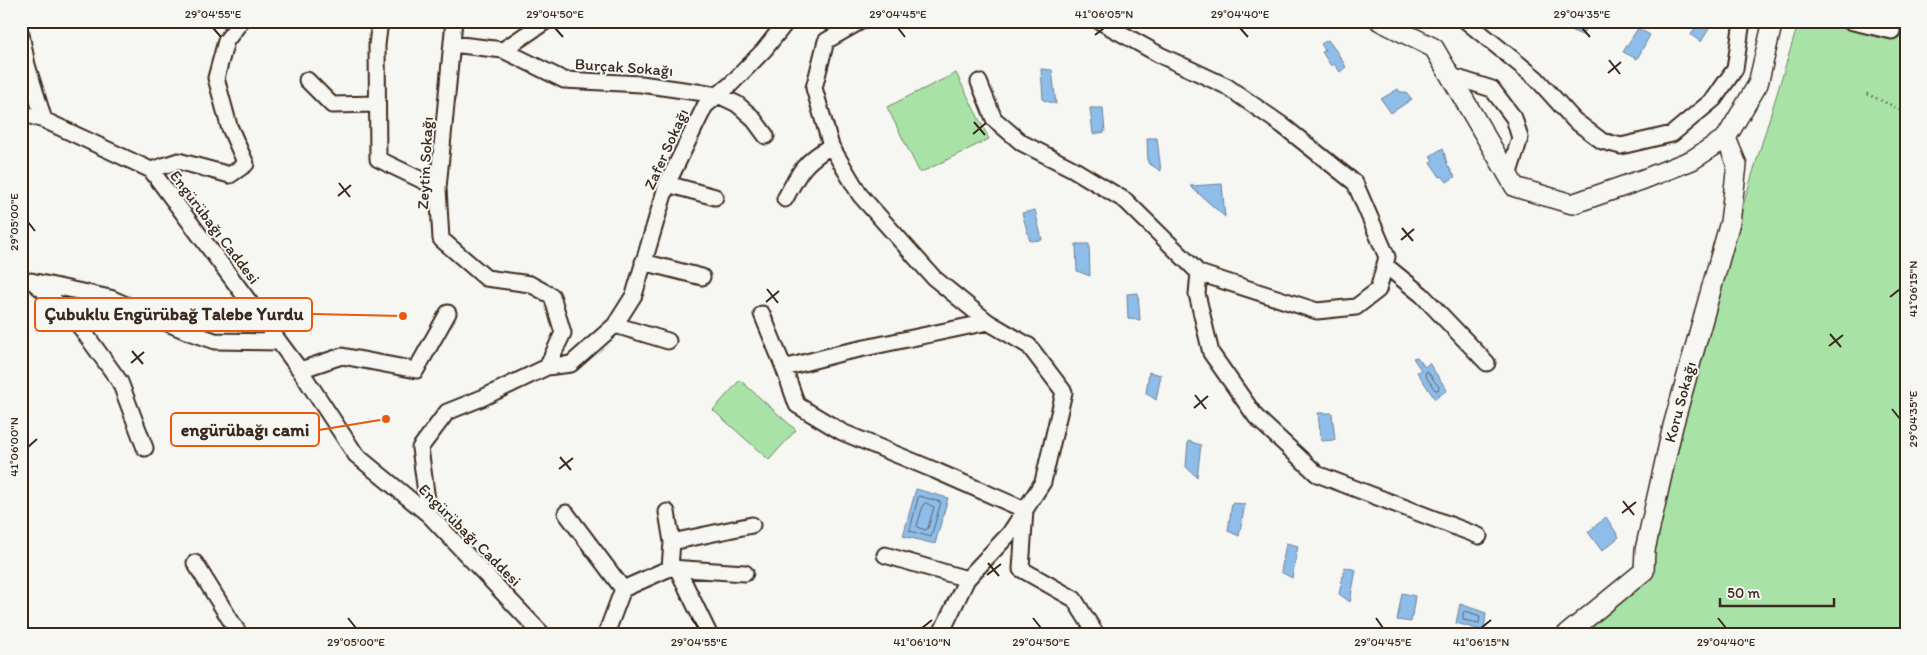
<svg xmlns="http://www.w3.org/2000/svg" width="1927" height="655" font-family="Itim,sans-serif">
  <rect width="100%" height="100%" fill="#f6f6f2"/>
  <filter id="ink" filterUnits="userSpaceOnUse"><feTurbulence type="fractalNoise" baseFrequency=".02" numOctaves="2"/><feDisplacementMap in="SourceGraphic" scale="10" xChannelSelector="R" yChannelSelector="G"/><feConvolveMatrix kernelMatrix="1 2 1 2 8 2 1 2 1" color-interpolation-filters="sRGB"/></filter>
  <g filter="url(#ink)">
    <path fill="#a8e2a7" stroke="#728662" d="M 1799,21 L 1906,21 L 1906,634 L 1562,634 L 1632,571 Z
      M 956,73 L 989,139 L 920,173 L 887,107 Z
      M 740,380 L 796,430 L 769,460 L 713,410 Z"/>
    <path fill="#8dbde8" stroke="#6c8297" d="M 1576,21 L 1591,21 L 1582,35 L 1570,30 Z
      M 1698,21 L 1713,22 L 1701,42 L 1691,35 Z
      M 1638,28 L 1650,35 L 1637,59 L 1623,52 Z
      M 1328,40 L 1337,52 L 1346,67 L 1340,72 L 1334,64 L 1331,66 L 1322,52 L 1325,50 L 1321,44 Z
      M 1041,69 L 1052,70 L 1056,104 L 1043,100 Z
      M 1398,89 L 1400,92 L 1406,92 L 1412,99 L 1391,113 L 1381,99 Z
      M 1090,108 L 1103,108 L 1105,132 L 1093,134 Z
      M 1147,138 L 1157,138 L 1161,171 L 1148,163 Z
      M 1443,148 L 1447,164 L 1455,177 L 1447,182 L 1442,176 L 1440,177 L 1430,162 L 1433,160 L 1430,156 Z
      M 1222,184 L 1225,217 L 1190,186 Z
      M 1035,210 L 1042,240 L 1030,241 L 1022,213 Z
      M 1076,244 L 1089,244 L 1090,276 L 1077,271 Z
      M 1138,293 L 1140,320 L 1128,319 L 1127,294 Z
      M 1417,357 L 1425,367 L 1429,363 L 1447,390 L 1435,399 L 1417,372 L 1421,370 L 1413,358 Z
      M 1149,372 L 1161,375 L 1156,400 L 1146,393 Z
      M 1318,413 L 1332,413 L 1335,440 L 1321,441 Z
      M 1188,441 L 1201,445 L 1197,477 L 1186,467 Z
      M 916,489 L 948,498 L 935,544 L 903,536 Z
      M 1232,503 L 1245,504 L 1239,536 L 1228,531 Z
      M 1606,517 L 1619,537 L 1602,551 L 1588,532 Z
      M 1286,543 L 1298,546 L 1292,578 L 1281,572 Z
      M 1345,567 L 1356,570 L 1350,602 L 1339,594 Z
      M 1402,593 L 1415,596 L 1411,622 L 1397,620 Z
      M 1460,604 L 1486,613 L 1484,631 L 1456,623 Z"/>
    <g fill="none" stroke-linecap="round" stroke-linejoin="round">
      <path stroke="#5c656f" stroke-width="1" d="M 1427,371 L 1439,387 L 1438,390 L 1435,390 L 1425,375 Z
        M 919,496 L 941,502 L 931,537 L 910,531 Z
        M 926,503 L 934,507 L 928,528 L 926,530 L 919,528 L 917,526 L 923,505 Z
        M 1466,611 L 1480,616 L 1479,623 L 1463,620 L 1463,613 Z"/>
      <defs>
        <path id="minor" d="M 380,21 L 377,45 L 378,159 L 438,188
          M 861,21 L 826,41 L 814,88 L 831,146 L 860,195 L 934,278 L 988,322 L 1029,346 L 1064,392 L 1043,482 L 1010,533 L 967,579 L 943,629 L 942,634
          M 1466,21 L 1536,78 L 1574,120 L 1602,141 L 1621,146 L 1672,134 L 1714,99 L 1735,69 L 1742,21
          M 1849,21 L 1892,31
          M 21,34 L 27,65 L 44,120
          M 452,44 L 503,50 L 546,21
          M 503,50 L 564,80 L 641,84 L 718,95 L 737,104 L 752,117 L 766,136
          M 1451,76 L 1492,89 L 1514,118 L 1520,138 L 1508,176
          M 307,80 L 332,105 L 377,104
          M 979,82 L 994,119 L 1022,143 L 1073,169 L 1126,201 L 1199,273 L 1317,311 L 1356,307 L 1378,290 L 1387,257 L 1355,183 L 1282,125 L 1226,86 L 1160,55 L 1099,21
          M 21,113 L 44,120 L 151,170 L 300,370 L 356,455 L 429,515 L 542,634
          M 151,170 L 178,161 L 230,175 L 246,164 L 229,126 L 216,78 L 226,41 L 241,21
          M 667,184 L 715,197
          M 785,199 C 799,172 804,162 831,146
          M 643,262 L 702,277
          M 1385,265 L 1422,295 L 1487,363
          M 1199,273 L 1197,294 L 1211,353 L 1256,417 L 1317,474 L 1479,536
          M 31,281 L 110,298 L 186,331 L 215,341 L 279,342
          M 34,283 L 50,296 L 81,328 L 120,382 L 145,448
          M 762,314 L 784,368 L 841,353 L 988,322
          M 615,325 L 668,341
          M 547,367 L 571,364 L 615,325 L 634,295 L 667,184 L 705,106 L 731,84 L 764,50 L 787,21
          M 784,368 L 797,405 L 842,432 L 934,470 L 1025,510 L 1021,569 L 1074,599 L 1096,634
          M 300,370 L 342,356 L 416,370 L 448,313
          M 566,513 L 623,589 L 606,634
          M 429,515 L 420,448 L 447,412 L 482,398 L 547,367 L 563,333 L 552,296 L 530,284 L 486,278 L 441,239 L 438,188 L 454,21
          M 672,542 L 752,525
          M 885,555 L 967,579
          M 195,563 L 239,634
          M 670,568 L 745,573
          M 677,568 L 709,634
          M 623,589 L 670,568 L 672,542 L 667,512"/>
        <path id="tertiary" d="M 1380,21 L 1434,48 L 1515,187 L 1572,204 L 1644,179 L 1692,160 L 1726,138 L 1758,84 L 1773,21
          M 1567,634 L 1644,571 L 1645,550 L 1673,426 L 1730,222 L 1737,165 L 1726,138"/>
      </defs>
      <use href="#minor" stroke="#3b2a1e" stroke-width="19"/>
      <use href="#tertiary" stroke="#3b2a1e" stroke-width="22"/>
      <path stroke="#3b2a1e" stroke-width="2.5" stroke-dasharray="1 4" stroke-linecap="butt" d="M 1867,94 L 1906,112"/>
      <use href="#minor" stroke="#f6f6f2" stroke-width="15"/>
      <use href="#tertiary" stroke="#f6f6f2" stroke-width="19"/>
    </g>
  </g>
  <path fill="none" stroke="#3b2a1e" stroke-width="2" d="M 213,28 L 221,37M 555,28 L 563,37M 898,28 L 905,37M 1240,28 L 1248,37M 1582,28 L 1590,37M 1095,35 L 1104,28M 1609,60 L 1620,74M 1608,73 L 1621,62M 974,122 L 985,135M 973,134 L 986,123M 339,183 L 350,197M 338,196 L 351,185M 28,222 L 35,231M 1402,228 L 1413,241M 1401,240 L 1414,229M 767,289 L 778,303M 1890,297 L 1900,289M 766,302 L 779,291M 1830,334 L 1841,347M 1829,346 L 1843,335M 132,351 L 143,364M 131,363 L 144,352M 1195,395 L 1206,409M 1194,408 L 1208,396M 1892,409 L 1900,419M 28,447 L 37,439M 560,457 L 571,470M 559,469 L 573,458M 1623,501 L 1634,515M 1622,513 L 1636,502M 988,563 L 999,576M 987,575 L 1001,564M 348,618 L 356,628M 691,618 L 699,628M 1033,618 L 1041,628M 1376,618 L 1383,628M 1718,618 L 1726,628M 922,628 L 932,620M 1481,628 L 1491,620"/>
  <g text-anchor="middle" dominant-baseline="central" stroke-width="4" stroke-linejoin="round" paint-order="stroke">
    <g font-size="16" fill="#3b2a1e" stroke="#f6f6f2">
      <text transform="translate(624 67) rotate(4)">Burçak Sokağı</text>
      <text transform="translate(666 149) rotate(-66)">Zafer Sokağı</text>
      <text transform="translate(425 163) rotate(-87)">Zeytin Sokağı</text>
      <text transform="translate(215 227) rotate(53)">Engürübağı Caddesi</text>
      <text transform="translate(1680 402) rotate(-75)">Koru Sokağı</text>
      <text transform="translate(470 535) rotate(45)">Engürübağı Caddesi</text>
    </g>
  </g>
  <path fill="none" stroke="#e8590c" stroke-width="2" d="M403 316L312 314M386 419L319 430"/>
  <g fill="#e8590c" stroke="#f6f6f2" stroke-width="2">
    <circle cx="403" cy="316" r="5"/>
    <circle cx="386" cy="419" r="5"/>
  </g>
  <g fill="#f6f6f2" stroke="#e8590c" stroke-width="2">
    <rect x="35" y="298" width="277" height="33" rx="5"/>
    <rect x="171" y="413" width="148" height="33" rx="5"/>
  </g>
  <g font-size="18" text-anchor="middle" font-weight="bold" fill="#3b2a1e">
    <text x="174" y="320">Çubuklu Engürübağ Talebe Yurdu</text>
    <text x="245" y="436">engürübağı cami</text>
  </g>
  <rect width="1927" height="655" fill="none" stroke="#f6f6f2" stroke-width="55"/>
  <path d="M1720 598v8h114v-8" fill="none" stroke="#3b2a1e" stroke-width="2.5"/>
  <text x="1727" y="598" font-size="15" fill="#3b2a1e" stroke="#f6f6f2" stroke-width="4" paint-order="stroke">50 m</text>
  <rect x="28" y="28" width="1872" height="600" fill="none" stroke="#3b2a1e" stroke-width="2"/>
  <g font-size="12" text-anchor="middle" fill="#3b2a1e">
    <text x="213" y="18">29°04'55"E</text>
    <text x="555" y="18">29°04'50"E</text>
    <text x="898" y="18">29°04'45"E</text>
    <text x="1104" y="18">41°06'05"N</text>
    <text x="1240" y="18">29°04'40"E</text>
    <text x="1582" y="18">29°04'35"E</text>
    <text transform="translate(14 222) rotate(-90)" y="4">29°05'00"E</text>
    <text transform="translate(1913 289) rotate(-90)" y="4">41°06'15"N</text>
    <text transform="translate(1913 419) rotate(-90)" y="4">29°04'35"E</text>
    <text transform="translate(14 447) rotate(-90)" y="4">41°06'00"N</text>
    <text x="356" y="646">29°05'00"E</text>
    <text x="699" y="646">29°04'55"E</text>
    <text x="922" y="646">41°06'10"N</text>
    <text x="1041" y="646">29°04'50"E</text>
    <text x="1383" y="646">29°04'45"E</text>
    <text x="1481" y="646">41°06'15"N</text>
    <text x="1726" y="646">29°04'40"E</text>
  </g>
</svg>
